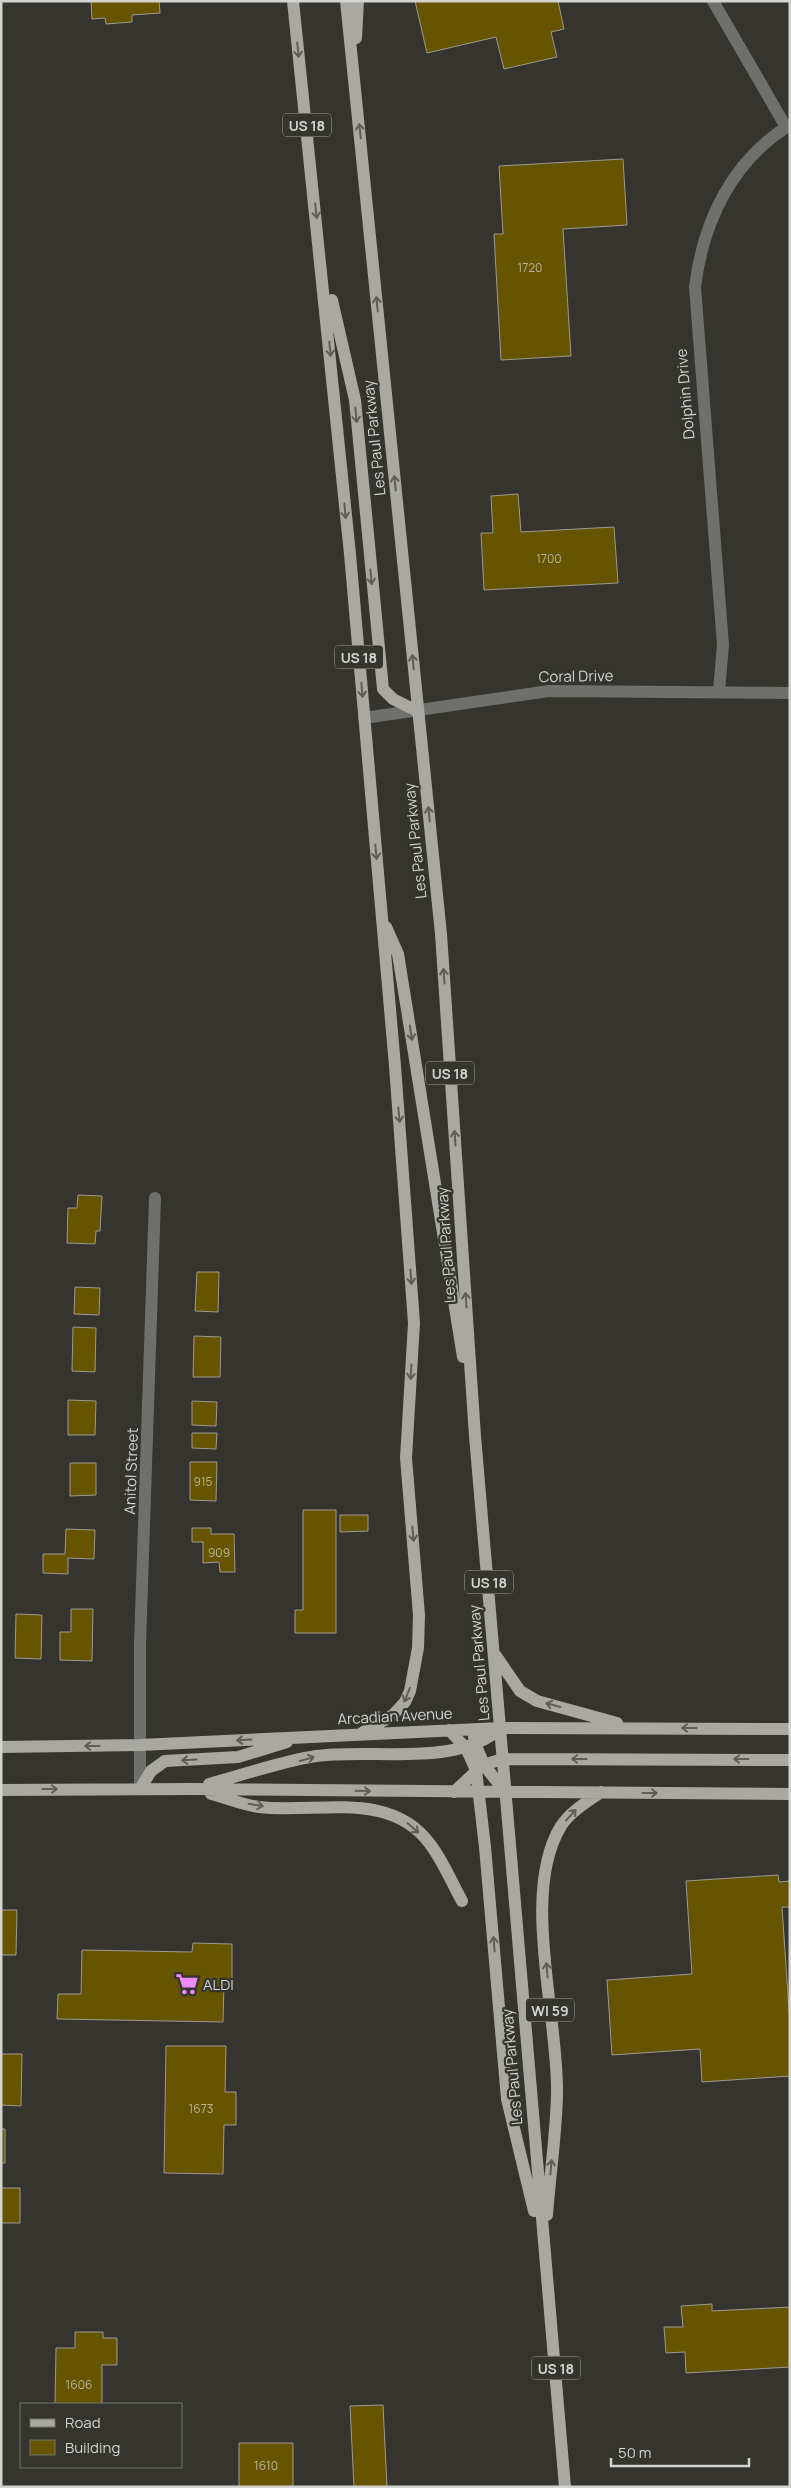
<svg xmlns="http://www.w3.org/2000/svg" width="791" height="2488" font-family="Manrope,sans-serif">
  <rect width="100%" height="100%" fill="#35342f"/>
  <path fill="#675400" stroke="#9c9a94" d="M 91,1 L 159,1 L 160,13 L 132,15 L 132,22 L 106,24 L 105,18 L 92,19 Z
    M 415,1 L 558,1 L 564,29 L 551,32 L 557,57 L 504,69 L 496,37 L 427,53 Z
    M 623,159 L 627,225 L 563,229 L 571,356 L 501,360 L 494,234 L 503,234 L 499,166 Z
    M 518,494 L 521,532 L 614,527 L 618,583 L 484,590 L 481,533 L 493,533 L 491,496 Z
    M 78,1195 L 102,1196 L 100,1231 L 96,1231 L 95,1244 L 67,1243 L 68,1208 L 77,1208 Z
    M 197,1272 L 219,1272 L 218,1312 L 195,1311 Z
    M 75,1287 L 100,1288 L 99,1315 L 74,1314 Z
    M 73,1327 L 96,1328 L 95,1372 L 72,1371 Z
    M 194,1336 L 221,1337 L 220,1377 L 193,1377 Z
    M 68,1400 L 96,1401 L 95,1435 L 68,1435 Z
    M 192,1401 L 217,1402 L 216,1426 L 192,1425 Z
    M 192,1433 L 217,1433 L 216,1449 L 192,1448 Z
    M 190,1462 L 217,1462 L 216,1501 L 190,1500 Z
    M 70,1463 L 96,1463 L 96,1495 L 70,1496 Z
    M 303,1510 L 336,1510 L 336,1633 L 295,1633 L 295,1610 L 303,1610 Z
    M 340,1515 L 368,1515 L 368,1531 L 340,1532 Z
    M 192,1528 L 211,1528 L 211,1534 L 234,1534 L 235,1572 L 220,1572 L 219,1562 L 203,1563 L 203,1542 L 192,1542 Z
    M 66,1529 L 95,1530 L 94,1559 L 68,1558 L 68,1574 L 43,1573 L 43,1554 L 65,1554 Z
    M 71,1609 L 93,1609 L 92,1661 L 60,1660 L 60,1632 L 71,1632 Z
    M 16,1614 L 42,1615 L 41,1659 L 15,1658 Z
    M 778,1875 L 779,1882 L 790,1881 L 790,1907 L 782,1907 L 790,2025 L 790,2076 L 702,2082 L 700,2049 L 612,2055 L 607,1980 L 692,1974 L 686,1881 Z
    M 1,1910 L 17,1910 L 16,1955 L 1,1955 Z
    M 193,1943 L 232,1944 L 232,1984 L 224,1984 L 223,2022 L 57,2019 L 58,1994 L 81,1994 L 82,1950 L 192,1952 Z
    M 166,2046 L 226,2046 L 225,2092 L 236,2092 L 236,2125 L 224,2125 L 223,2174 L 164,2173 Z
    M 1,2054 L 22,2054 L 21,2106 L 1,2105 Z
    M 1,2129 L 5,2129 L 5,2163 L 1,2163 Z
    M 1,2188 L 20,2188 L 20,2223 L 1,2223 Z
    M 712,2304 L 712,2311 L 790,2307 L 790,2367 L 686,2373 L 685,2352 L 666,2353 L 664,2327 L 683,2327 L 681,2306 Z
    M 75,2332 L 103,2332 L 103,2338 L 117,2338 L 117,2365 L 102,2365 L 102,2404 L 55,2404 L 56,2348 L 75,2348 Z
    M 383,2405 L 387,2487 L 354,2487 L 350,2406 Z
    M 239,2443 L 293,2443 L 293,2487 L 239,2487 Z"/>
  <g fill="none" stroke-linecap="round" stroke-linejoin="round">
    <path stroke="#6f6f6c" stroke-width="12" d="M 713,1 L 786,127
      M 719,691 L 723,645 L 695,287 C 703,222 732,160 790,125
      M 364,718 L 549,691 L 790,693
      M 140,1789 L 140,1644 L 155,1198"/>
    <path stroke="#aaa8a3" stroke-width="12" d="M 293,1 L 350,554 L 395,1066 L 414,1323 L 406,1458 L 419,1615 L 418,1648 L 410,1691 L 405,1702 L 393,1715 L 362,1733
      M 346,1 L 441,934 L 475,1436 L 565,2487
      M 356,38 L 358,1
      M 332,300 L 355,400 L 383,689 L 393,699 L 417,711
      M 386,927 L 398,954 L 463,1357
      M 496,1656 L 520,1691 L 537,1701 L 617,1723
      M 449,1730 L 466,1748 L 476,1770 L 485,1847 L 507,2099 L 534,2211
      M 474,1737 C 479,1760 490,1775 506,1791
      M 1,1747 L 140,1745 L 501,1728 L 790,1729
      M 209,1784 C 243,1775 282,1761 316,1756 C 373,1748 456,1768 501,1728
      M 140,1789 L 151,1771 L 165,1761 L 238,1757 L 287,1742
      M 1,1790 L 192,1789 L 790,1794
      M 454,1792 L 483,1765 L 503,1759 L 790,1760
      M 211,1794 C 227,1798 243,1805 259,1807 C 316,1814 390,1789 430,1844 C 443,1861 452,1883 462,1901
      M 547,2215 C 550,2175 556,2135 557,2095 C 559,2018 520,1893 561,1826 C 571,1811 587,1802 601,1792"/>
  </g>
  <defs><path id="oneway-shaft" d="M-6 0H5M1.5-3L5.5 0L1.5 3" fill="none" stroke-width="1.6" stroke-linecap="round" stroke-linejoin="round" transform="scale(1.25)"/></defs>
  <g stroke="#5e5d58">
    <use href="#oneway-shaft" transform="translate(298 50) rotate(84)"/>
    <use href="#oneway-shaft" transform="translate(360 131) rotate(-96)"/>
    <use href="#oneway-shaft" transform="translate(316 211) rotate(84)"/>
    <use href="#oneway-shaft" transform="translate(377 304) rotate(-96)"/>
    <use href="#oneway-shaft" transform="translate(330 349) rotate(85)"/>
    <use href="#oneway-shaft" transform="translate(356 415) rotate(85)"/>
    <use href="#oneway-shaft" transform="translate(395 483) rotate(-96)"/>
    <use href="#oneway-shaft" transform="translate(345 511) rotate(85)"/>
    <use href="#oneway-shaft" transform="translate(371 577) rotate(85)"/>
    <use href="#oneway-shaft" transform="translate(413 662) rotate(-96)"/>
    <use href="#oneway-shaft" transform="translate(362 690) rotate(85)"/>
    <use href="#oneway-shaft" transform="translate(429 814) rotate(-96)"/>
    <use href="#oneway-shaft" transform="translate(376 852) rotate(85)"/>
    <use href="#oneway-shaft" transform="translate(444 976) rotate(-94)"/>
    <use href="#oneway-shaft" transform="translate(411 1033) rotate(81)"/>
    <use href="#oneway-shaft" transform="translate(399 1115) rotate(85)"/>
    <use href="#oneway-shaft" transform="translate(455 1138) rotate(-94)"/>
    <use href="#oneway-shaft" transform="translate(411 1277) rotate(86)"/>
    <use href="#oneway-shaft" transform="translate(466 1300) rotate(-94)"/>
    <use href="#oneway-shaft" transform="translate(411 1372) rotate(93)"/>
    <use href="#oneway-shaft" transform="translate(413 1534) rotate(85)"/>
    <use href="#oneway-shaft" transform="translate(407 1695) rotate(112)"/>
    <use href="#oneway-shaft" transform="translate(553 1705) rotate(-164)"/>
    <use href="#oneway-shaft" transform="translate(689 1728) rotate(-180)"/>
    <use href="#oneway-shaft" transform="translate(244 1740) rotate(177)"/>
    <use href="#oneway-shaft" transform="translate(92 1746) rotate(180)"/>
    <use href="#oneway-shaft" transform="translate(307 1759) rotate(-15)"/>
    <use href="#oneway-shaft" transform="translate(579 1759) rotate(-180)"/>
    <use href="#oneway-shaft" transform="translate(741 1759) rotate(-180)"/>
    <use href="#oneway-shaft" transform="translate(189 1760) rotate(177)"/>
    <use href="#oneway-shaft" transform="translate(50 1789)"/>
    <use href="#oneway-shaft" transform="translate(363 1791) rotate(1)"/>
    <use href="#oneway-shaft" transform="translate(650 1793)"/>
    <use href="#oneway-shaft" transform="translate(256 1805) rotate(10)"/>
    <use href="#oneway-shaft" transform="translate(571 1815) rotate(-48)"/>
    <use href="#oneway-shaft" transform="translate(413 1828) rotate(41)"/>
    <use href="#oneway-shaft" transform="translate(494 1944) rotate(-95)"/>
    <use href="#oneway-shaft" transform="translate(547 1970) rotate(-95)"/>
    <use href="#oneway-shaft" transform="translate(551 2167) rotate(-85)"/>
  </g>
  <defs>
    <symbol id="supermarket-bare" viewBox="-9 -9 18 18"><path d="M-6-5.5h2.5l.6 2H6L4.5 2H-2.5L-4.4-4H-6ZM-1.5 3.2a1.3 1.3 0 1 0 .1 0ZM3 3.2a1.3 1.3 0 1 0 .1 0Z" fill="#ed8cf9" stroke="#35342f" stroke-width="2.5" paint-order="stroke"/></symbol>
  </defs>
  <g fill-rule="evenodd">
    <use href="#supermarket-bare" x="171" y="1968" width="32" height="32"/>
  </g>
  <g text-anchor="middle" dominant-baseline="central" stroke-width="4.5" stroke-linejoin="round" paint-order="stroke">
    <g font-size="12" fill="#b8b39b">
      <text x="530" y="267">1720</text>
      <text x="549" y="558">1700</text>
      <text x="203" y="1481">915</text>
      <text x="219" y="1552">909</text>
      <text x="201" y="2108">1673</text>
      <text x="79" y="2384">1606</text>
      <text x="266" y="2465">1610</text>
    </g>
    <g fill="#35342f" stroke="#a4a39f" stroke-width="1">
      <rect x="283" y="113.5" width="48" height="23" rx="4"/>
      <rect x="335" y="645.5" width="48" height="23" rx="4"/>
      <rect x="426" y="1061.5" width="48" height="23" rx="4"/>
      <rect x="465" y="1570.5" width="48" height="23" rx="4"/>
      <rect x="526" y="1998.5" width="48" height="23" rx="4"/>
      <rect x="532" y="2356.5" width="48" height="23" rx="4"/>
    </g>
    <g font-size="14" font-weight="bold" fill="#d3d3cf">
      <text x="307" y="125">US 18</text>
      <text x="359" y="657">US 18</text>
      <text x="450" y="1073">US 18</text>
      <text x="489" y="1582">US 18</text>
      <text x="550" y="2010">WI 59</text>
      <text x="556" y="2368">US 18</text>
    </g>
    <g font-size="15" fill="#d3d3cf" stroke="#35342f">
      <text transform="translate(685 394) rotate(-95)">Dolphin Drive</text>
      <text transform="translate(374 438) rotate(-96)">Les Paul Parkway</text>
      <text transform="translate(576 676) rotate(-1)">Coral Drive</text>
      <text transform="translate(415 841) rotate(-96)">Les Paul Parkway</text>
      <text transform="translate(446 1245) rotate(-94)">Les Paul Parkway</text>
      <text transform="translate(131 1471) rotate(-88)">Anitol Street</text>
      <text transform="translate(479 1663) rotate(-95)">Les Paul Parkway</text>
      <text transform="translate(395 1716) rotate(-3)">Arcadian Avenue</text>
      <text transform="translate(512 2067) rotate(-95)">Les Paul Parkway</text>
    </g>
    <g font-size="15" fill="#d3d3cf" stroke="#35342f" text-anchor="start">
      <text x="203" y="1984">ALDI</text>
    </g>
  </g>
  <rect width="791" height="2488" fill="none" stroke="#d3d3cf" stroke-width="5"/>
  <rect x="20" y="2403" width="162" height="65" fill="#35342f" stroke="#74746f"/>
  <rect x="30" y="2419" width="25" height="8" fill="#aaa8a3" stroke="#74746f"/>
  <text x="65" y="2428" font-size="15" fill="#d3d3cf">Road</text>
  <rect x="30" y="2440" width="25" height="15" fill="#675400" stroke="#74746f"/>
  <text x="65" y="2453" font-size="15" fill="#d3d3cf">Building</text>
  <path d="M611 2458v8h138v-8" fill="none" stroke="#d3d3cf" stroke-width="2.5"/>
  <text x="618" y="2458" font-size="15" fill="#d3d3cf" stroke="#35342f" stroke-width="4" paint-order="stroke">50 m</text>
</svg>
